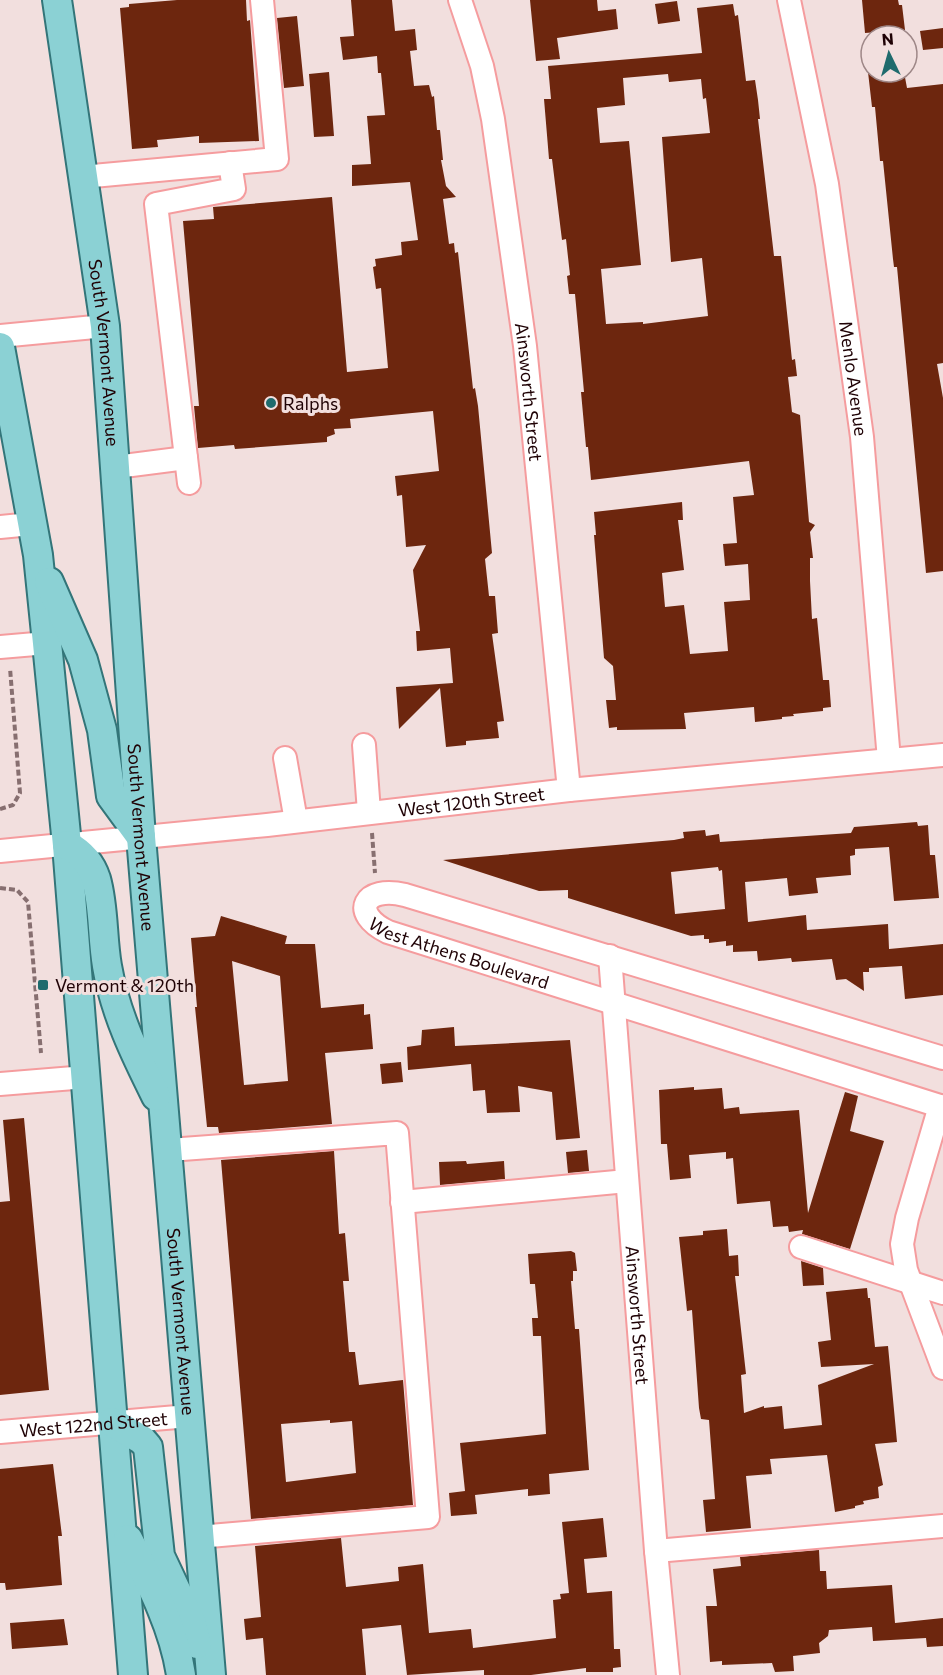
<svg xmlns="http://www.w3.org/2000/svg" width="943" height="1675" font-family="Commissioner,sans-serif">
  <rect width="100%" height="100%" fill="#f2dfde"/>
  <path fill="#6d260e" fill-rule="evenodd" d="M 177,0 L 246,0 L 247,21 L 250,20 L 259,141 L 199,143 L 199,136 L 157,140 L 158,147 L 132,149 L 120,8 L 129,7 L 129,4 Z
    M 351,0 L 392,0 L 395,31 L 415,29 L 417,50 L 410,51 L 414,86 L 429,85 L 432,97 L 434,96 L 437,130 L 440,130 L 443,160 L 441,160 L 446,186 L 456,197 L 443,199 L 449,244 L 454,243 L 455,253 L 458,252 L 473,389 L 475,388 L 478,406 L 492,553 L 485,559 L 489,596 L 495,596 L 498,633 L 492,634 L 504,721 L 497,722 L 499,738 L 466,741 L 466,745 L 446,747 L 440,688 L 399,729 L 396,687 L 453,683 L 450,648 L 417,651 L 416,631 L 420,631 L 413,570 L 426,545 L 406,547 L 402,495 L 397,496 L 395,476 L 439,471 L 433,411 L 350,419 L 351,428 L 334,429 L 335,434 L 327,437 L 327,442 L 235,449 L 234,445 L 198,448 L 194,406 L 199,406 L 183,221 L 214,219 L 213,207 L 332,197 L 347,372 L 388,368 L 381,288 L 376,289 L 373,267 L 376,266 L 375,259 L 402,255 L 401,242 L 418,240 L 410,182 L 352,186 L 352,165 L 371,164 L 367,116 L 385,115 L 381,73 L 378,73 L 377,56 L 343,60 L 340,37 L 354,36 Z
    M 530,0 L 597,0 L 598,11 L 616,9 L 618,29 L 557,38 L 560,59 L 536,61 Z
    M 862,0 L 898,0 L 899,5 L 902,5 L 905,30 L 865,33 Z
    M 677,1 L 680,21 L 658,24 L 655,4 Z
    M 733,4 L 735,16 L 738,15 L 746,81 L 755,80 L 758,100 L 760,119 L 758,119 L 774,256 L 781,256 L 792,360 L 795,359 L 797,376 L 788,377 L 792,412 L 800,415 L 809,522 L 815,525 L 810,532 L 813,558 L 810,558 L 810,581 L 812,619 L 817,618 L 823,680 L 829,680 L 831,707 L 823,708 L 823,711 L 793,714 L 794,716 L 782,717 L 782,719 L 755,722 L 754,707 L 684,713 L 686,729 L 617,730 L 617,727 L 609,728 L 606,700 L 616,700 L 613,666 L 604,658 L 594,535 L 596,535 L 594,512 L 682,502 L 683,520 L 678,520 L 684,570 L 662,573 L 665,607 L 684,605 L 690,654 L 728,651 L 724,602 L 750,600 L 748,564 L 725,566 L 723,544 L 737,543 L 733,497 L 754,495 L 749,461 L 591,480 L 588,447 L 586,447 L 581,392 L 584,392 L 575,294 L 569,294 L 567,276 L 570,275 L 566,239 L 562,240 L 552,159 L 549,159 L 544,99 L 551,99 L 548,66 L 702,53 L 697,8 ZM 668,74 L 669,82 L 701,79 L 703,99 L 706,98 L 710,133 L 662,137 L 671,262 L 702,258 L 708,316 L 643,324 L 643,322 L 606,324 L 601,269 L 641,265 L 629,141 L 600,143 L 597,108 L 625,105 L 623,78 Z
    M 297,16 L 304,86 L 284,88 L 277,18 Z
    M 943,28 L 943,48 L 923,50 L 920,31 Z
    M 329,72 L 334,136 L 314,137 L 309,74 Z
    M 868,72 L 904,72 L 907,88 L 943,84 L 943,363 L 937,364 L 943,398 L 943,571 L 926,573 L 897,267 L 894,267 L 893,259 L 883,161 L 880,161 L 875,107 L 872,107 Z
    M 917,822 L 918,826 L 928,825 L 930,855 L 935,855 L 939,898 L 894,901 L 889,847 L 855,849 L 855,855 L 850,856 L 851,875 L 816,878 L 818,893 L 789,896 L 787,878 L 745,882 L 748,922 L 806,915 L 807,930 L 888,924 L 889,949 L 943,944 L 943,995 L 905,999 L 902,966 L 869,968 L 869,972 L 863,972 L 864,991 L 846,979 L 836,980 L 832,959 L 792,962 L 791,958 L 758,961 L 757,951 L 733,952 L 733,945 L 726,946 L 726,941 L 709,943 L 709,939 L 704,939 L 704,935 L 691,936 L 568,898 L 568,890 L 539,891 L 443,860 L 674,840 L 684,838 L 683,832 L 705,830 L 706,836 L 719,834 L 720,842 L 851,833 L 854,827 ZM 718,867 L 719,871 L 722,870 L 725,909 L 675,914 L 671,872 Z
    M 221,916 L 287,936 L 285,944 L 315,944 L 321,1008 L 364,1004 L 364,1015 L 370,1014 L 373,1049 L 325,1053 L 332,1124 L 219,1133 L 218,1127 L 207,1127 L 195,1007 L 197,1007 L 191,938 L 215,936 ZM 232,961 L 280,976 L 288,1081 L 244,1085 Z
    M 454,1027 L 455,1046 L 570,1040 L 580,1138 L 556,1140 L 552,1092 L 518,1086 L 520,1112 L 487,1113 L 485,1090 L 473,1091 L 471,1064 L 408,1070 L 407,1047 L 421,1045 L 422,1030 Z
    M 401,1062 L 403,1082 L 382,1084 L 380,1064 Z
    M 694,1087 L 694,1090 L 722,1088 L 724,1109 L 739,1107 L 740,1114 L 799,1110 L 808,1213 L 845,1092 L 858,1096 L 850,1131 L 884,1141 L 850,1249 L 802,1234 L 803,1230 L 789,1232 L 788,1226 L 773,1227 L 770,1201 L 737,1204 L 733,1158 L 726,1159 L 726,1152 L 689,1155 L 691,1178 L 670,1180 L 667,1144 L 661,1144 L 659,1090 Z
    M 24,1118 L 49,1390 L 0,1395 L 0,1202 L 10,1201 L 3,1120 Z
    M 587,1150 L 589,1171 L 568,1173 L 566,1152 Z
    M 334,1151 L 339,1234 L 345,1233 L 349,1281 L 343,1281 L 349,1352 L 355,1352 L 359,1385 L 403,1380 L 413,1505 L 251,1519 L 221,1160 ZM 330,1420 L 330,1423 L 352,1421 L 356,1473 L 286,1482 L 281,1424 Z
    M 466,1161 L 467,1164 L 504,1161 L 505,1179 L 440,1185 L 439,1162 Z
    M 727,1229 L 729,1256 L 738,1255 L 739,1276 L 735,1276 L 746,1374 L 741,1375 L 744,1413 L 764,1406 L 764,1408 L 782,1406 L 784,1429 L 822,1425 L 818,1385 L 874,1364 L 821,1367 L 818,1342 L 831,1340 L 826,1292 L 867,1288 L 868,1298 L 870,1298 L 875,1347 L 888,1346 L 897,1442 L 875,1444 L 883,1485 L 878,1487 L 879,1498 L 863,1501 L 864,1504 L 855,1506 L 855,1508 L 835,1512 L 827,1455 L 770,1459 L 772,1474 L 746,1476 L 751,1528 L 706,1532 L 703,1500 L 715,1499 L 709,1420 L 701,1419 L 699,1408 L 692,1310 L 687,1311 L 679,1237 L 703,1235 L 703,1231 Z
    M 571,1251 L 575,1253 L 577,1271 L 573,1271 L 573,1281 L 571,1281 L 575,1329 L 579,1329 L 589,1470 L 549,1474 L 550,1494 L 528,1496 L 528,1489 L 475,1495 L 477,1514 L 451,1516 L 449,1493 L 465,1491 L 460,1443 L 546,1434 L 541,1336 L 533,1336 L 532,1318 L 538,1318 L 535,1284 L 530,1284 L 528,1254 Z
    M 801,1261 L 823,1268 L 824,1285 L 803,1286 Z
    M 53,1464 L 62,1536 L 58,1536 L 62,1585 L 6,1590 L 5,1583 L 0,1583 L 0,1469 Z
    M 603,1518 L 607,1557 L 584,1559 L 587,1593 L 612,1591 L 614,1649 L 620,1649 L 621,1667 L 613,1668 L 613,1672 L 586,1672 L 586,1668 L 531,1675 L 484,1675 L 484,1670 L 407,1675 L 401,1625 L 362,1629 L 366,1675 L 266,1675 L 263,1638 L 246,1640 L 244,1619 L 261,1617 L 255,1546 L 341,1538 L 346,1587 L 399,1581 L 398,1567 L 423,1564 L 429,1633 L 471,1629 L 473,1648 L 556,1638 L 553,1600 L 561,1599 L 560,1594 L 569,1593 L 562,1522 Z
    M 819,1550 L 820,1571 L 826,1571 L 827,1589 L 892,1585 L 895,1623 L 943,1618 L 943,1646 L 927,1647 L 926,1638 L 873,1641 L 872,1627 L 829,1630 L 828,1636 L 819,1643 L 820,1653 L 793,1656 L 794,1671 L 775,1672 L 772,1663 L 722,1665 L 722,1661 L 710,1662 L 706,1606 L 717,1606 L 713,1569 L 741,1566 L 740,1557 Z
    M 64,1619 L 68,1645 L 12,1649 L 10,1623 Z"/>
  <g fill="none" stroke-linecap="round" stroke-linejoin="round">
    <defs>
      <g id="minor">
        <path id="s1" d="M 460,0 L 482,66 L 493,119 L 525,346 L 569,790"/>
        <path id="s2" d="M 789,0 L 827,184 L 862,437 L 889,760"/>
        <path d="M 82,177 L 277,159 L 262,0"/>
        <path d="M 0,336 L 105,326"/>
        <path d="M 116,467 L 186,458"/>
        <path d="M 189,483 L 156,204 L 234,189 L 230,163"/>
        <path d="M 0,527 L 31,524"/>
        <path d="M 0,647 L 47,643"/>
        <path d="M 364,745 L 369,812"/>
        <path d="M 285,758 L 296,821"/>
        <path id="s3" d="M 0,851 L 267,825 L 569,790 L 943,755"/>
        <path id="s4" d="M 610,956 L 656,1551 L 668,1675"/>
        <path id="s5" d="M 943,1058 L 405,895 C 364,885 349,913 388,932 L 943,1107"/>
        <path d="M 0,1084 L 86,1077"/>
        <path d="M 940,1106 L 907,1218 L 902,1244 L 906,1270 L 943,1368"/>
        <path d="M 169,1150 L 397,1133 L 428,1517 L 198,1537"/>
        <path d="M 402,1202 L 627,1181"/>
        <path d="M 801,1247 L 943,1293"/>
        <path id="s6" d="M 0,1432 L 189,1416"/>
        <path d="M 656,1551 L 943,1526"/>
      </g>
      <g id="major">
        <path id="s7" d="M 57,0 L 105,326 L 141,837 L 211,1675"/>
        <path d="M 0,347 L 38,555 L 47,643 L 67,845 L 133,1675"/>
        <path d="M 49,582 L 83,660 L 102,730 L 111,796 L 141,837"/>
        <path d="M 67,845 C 82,853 91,863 96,879 C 104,907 102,938 107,966 C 115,1013 135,1054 156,1096"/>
        <path d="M 112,1422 L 142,1440 L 148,1447 L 160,1556 L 192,1624 L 197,1644"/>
        <path d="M 128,1539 C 150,1582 174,1627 181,1675"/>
      </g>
    </defs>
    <use href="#minor" stroke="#f59c9e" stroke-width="26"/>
    <use href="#major" stroke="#337579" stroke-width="32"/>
    <path stroke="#876f70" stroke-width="4" stroke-dasharray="6 3" stroke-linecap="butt" d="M 0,809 L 13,805 L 20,793 L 10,668
      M 372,833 L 375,873
      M 0,888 L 17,890 L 28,902 L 41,1053"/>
    <use href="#minor" stroke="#fff" stroke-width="22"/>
    <use href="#major" stroke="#8bd1d4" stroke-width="28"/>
  </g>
  <g fill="#1f6b6d" stroke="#f2dfde" stroke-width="2">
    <circle cx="271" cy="403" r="6"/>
    <rect x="37" y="979" width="12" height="12" rx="3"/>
  </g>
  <g text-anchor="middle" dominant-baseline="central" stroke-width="6" stroke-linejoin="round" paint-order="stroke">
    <g font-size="18" fill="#1f0205" stroke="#f2dfde">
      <text stroke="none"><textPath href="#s7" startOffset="356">South Vermont Avenue</textPath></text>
      <text stroke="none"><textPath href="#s2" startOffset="384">Menlo Avenue</textPath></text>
      <text stroke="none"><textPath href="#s1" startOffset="399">Ainsworth Street</textPath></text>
      <text stroke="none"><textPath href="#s3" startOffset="474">West 120th Street</textPath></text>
      <text stroke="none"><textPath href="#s7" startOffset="842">South Vermont Avenue</textPath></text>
      <text stroke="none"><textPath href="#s5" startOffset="718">West Athens Boulevard</textPath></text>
      <text stroke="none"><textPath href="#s4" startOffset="360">Ainsworth Street</textPath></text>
      <text stroke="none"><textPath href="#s7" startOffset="1328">South Vermont Avenue</textPath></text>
      <text stroke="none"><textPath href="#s6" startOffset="94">West 122nd Street</textPath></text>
    </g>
    <g font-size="18" fill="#1f0205" stroke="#f2dfde" text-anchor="start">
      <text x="283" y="403">Ralphs</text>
      <text x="55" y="985">Vermont &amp; 120th</text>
    </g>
  </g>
  <g transform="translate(889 54) rotate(355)"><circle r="28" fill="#f2dfde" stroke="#9e8787" stroke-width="1.5"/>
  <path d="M0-4.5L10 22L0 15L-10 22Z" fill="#1f6b6d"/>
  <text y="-9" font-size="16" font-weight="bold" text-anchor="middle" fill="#1f0205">N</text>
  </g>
</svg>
